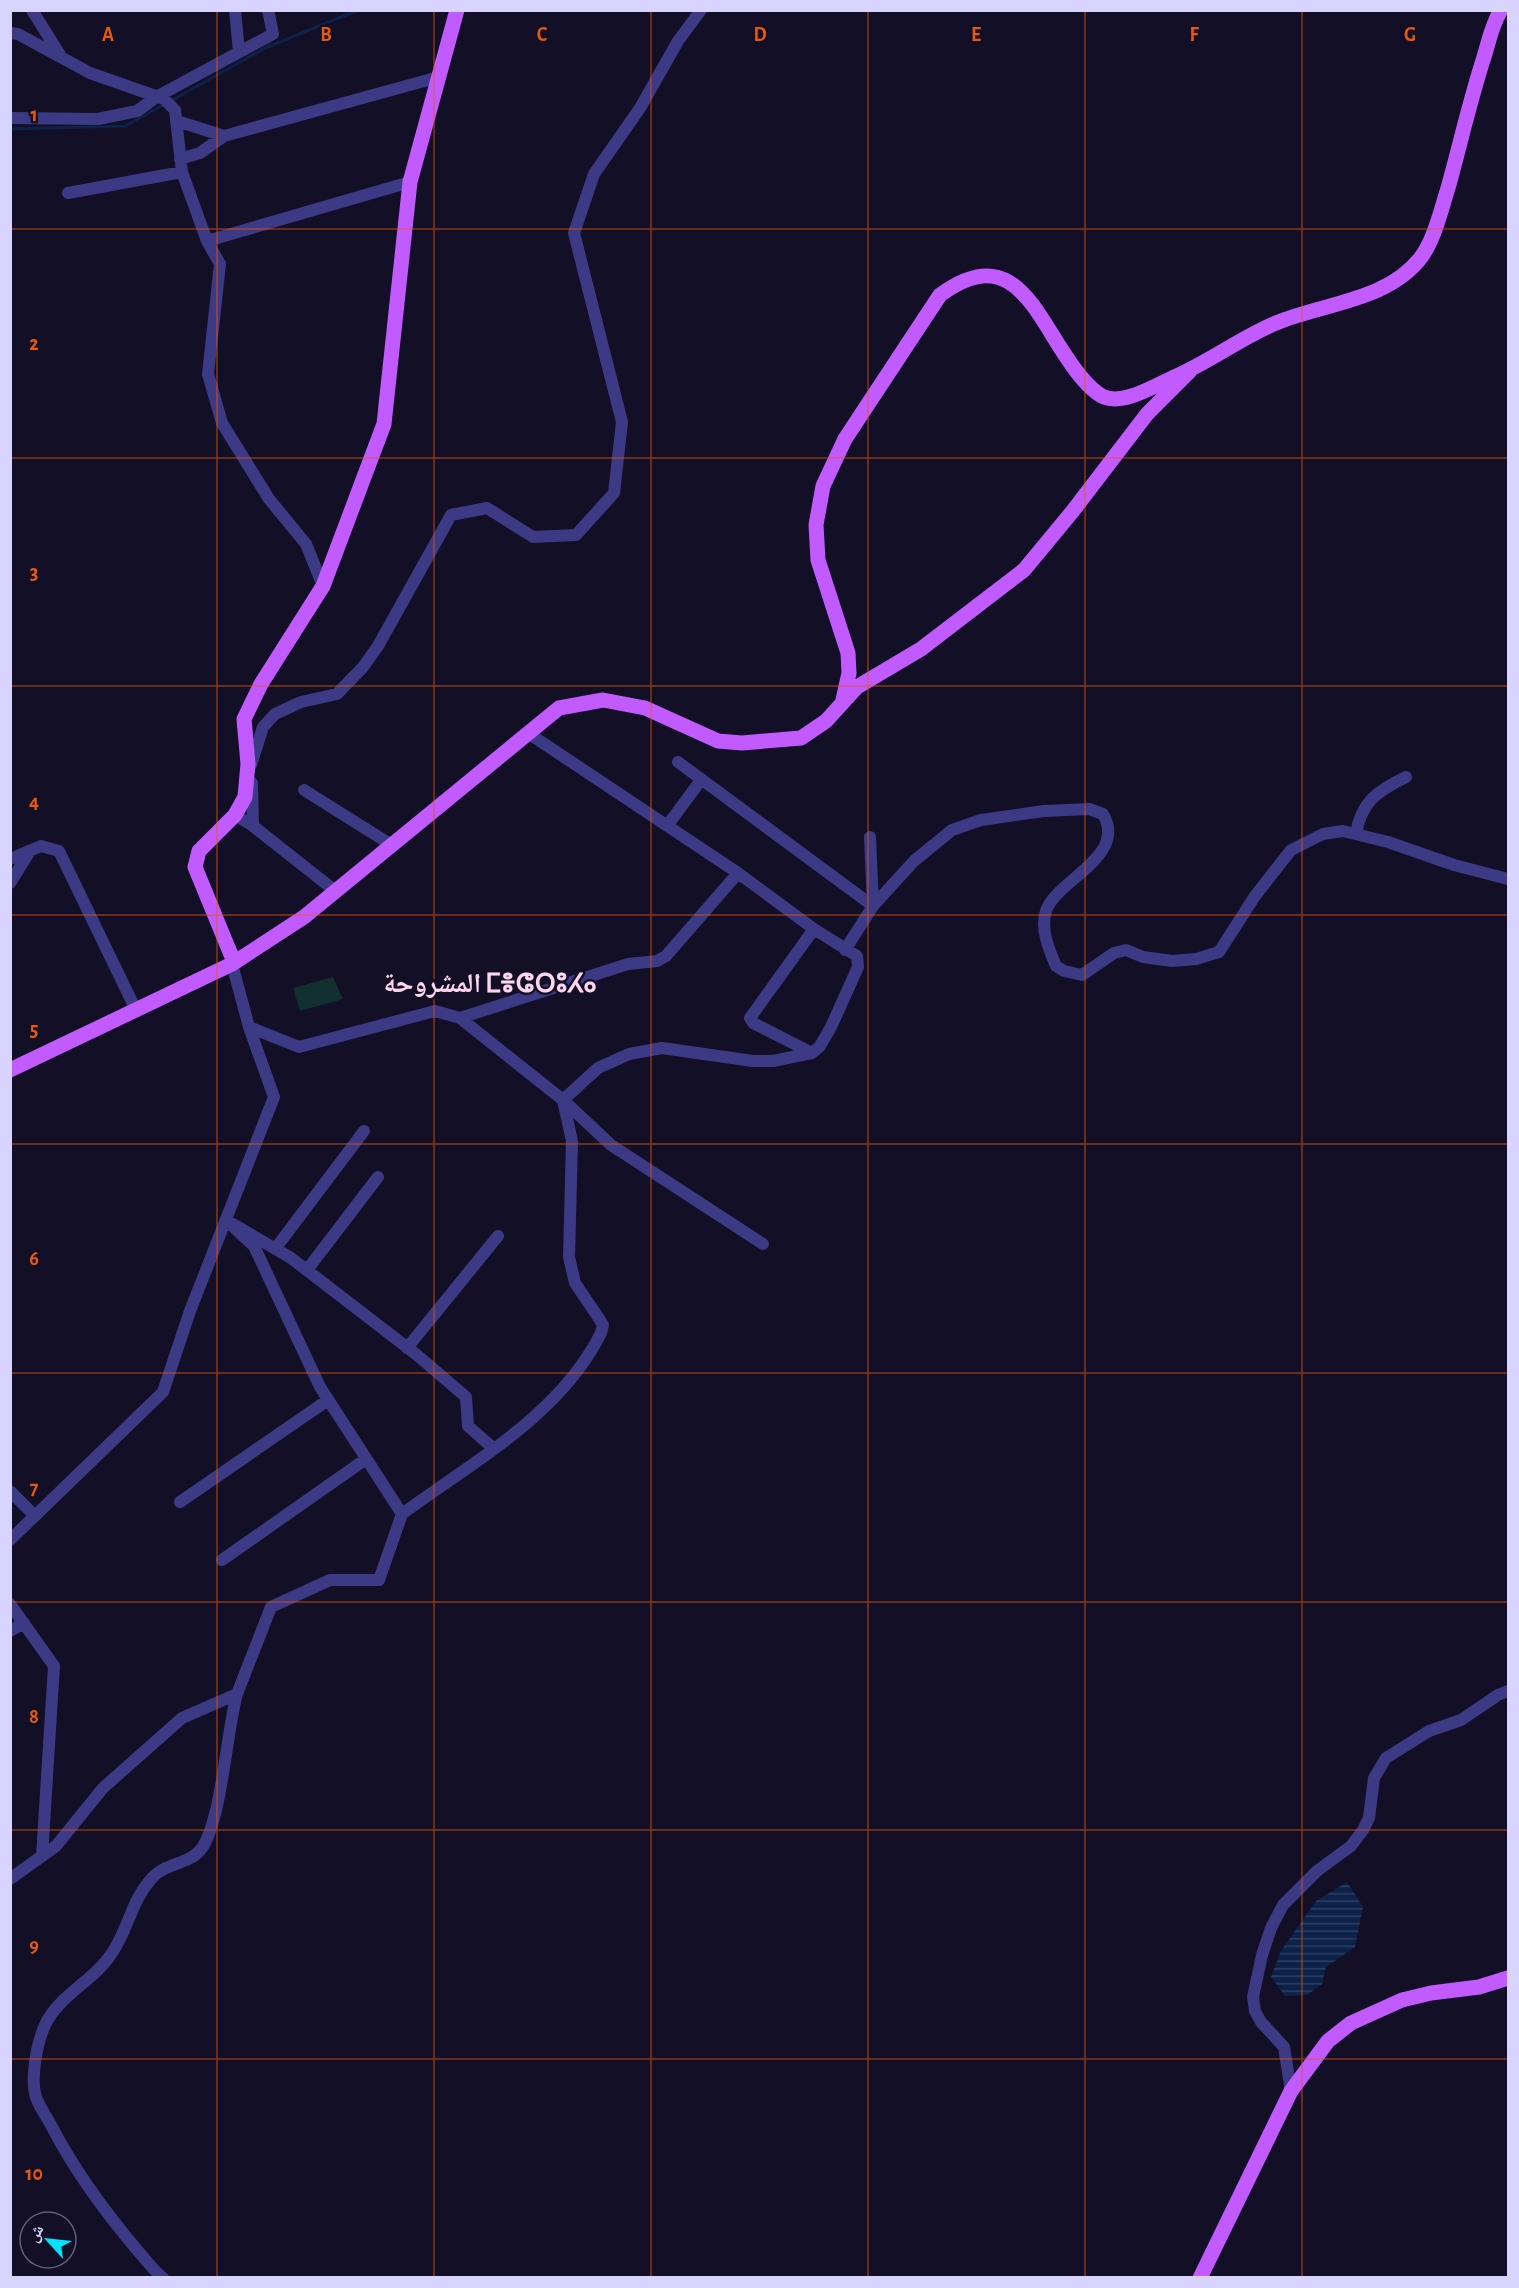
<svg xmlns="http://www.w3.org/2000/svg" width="1519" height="2288" font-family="'Alegreya Sans','Noto Naskh Arabic','Noto Sans Tifinagh',sans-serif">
  <defs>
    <pattern id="water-rules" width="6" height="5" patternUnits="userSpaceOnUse" patternTransform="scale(1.5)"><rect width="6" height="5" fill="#0c2248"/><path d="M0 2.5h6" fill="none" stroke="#2f4163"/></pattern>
  </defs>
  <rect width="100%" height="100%" fill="#130f26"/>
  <path fill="#12302f" d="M 333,977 L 343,999 L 300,1011 L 293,988 Z"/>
  <path fill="url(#water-rules)" d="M 1347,1882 L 1363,1907 L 1355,1947 L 1326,1967 L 1322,1984 L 1307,1995 L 1285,1996 L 1271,1977 L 1281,1951 L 1316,1901 Z"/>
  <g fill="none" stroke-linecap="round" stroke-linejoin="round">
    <path stroke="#0c2248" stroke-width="3" d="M 171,101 L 265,48 L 358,10
      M 10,129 L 125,126 L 165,104"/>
    <path stroke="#3d3a85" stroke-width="12" d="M 32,10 L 60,55
      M 235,10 L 239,52
      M 10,33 L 18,34 L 90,73 L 164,99 L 175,110 L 182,172 L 207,241 L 220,264 L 208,374 L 222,423 L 269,499 L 306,544 L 323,586
      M 10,118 L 98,119 L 137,111 L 158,96 L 273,34 L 268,10
      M 177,121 L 224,136 L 439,77
      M 180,159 L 200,153 L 224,136
      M 68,193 L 182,172
      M 207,241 L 410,182
      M 678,762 L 873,906
      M 251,765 L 263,727 L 275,714 L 301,702 L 337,694 L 363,667 L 378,646 L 451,515 L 487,508 L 533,537 L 576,535 L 614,493 L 622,422 L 574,233 L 594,174 L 640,108 L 678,41 L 701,10
      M 304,790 L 390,844
      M 235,815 L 253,826 L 252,783
      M 253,826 L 334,890
      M 667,826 L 701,780
      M 1356,834 C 1361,802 1377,791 1406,777
      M 870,837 L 873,906
      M 10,859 L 41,846 L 59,851 L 135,1008
      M 10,883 L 30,851
      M 845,950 L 873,906 L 914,861 L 952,830 L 981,820 L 1044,811 L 1089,809 L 1103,814 C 1128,857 1056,880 1046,911 C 1040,928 1049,950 1056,966 L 1064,971 L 1082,975 L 1114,953 L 1126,950 L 1143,957 L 1172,961 L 1196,959 L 1219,952 L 1255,896 L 1291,850 L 1323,834 L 1343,831 L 1388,842 L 1454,865 L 1508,879
      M 460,1018 L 628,964 L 657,961 L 666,956 L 738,873
      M 249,1027 L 299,1047 L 435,1011 L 460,1018 L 563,1100 L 611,1145 L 763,1244
      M 812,1053 L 753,1023 L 750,1018 L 814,929
      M 275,1249 L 364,1131
      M 307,1270 L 378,1177
      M 407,1348 L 498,1236
      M 10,1491 L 35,1516
      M 180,1502 L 328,1400
      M 402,1514 C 474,1461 560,1415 601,1333 L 603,1325 L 598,1317 L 575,1283 L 569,1257 L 572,1141 L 563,1100 L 598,1068 L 629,1054 L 662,1048 L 753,1061 L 773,1061 L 812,1053 L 820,1046 L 831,1027 L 858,967 L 857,956 L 814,929 L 738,873 L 528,733
      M 10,1540 L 163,1392 L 190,1311 L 274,1097 L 249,1027 L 232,964
      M 222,1560 L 366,1459
      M 10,1604 L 54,1666 L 42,1856
      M 10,1631 L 24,1623
      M 10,1879 L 56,1846 L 103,1788 L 182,1718 L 237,1694 L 271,1607 L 330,1580 L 379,1580 L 402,1514 L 320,1387 L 254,1246 L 226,1220 L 291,1258 L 417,1355 L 466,1397 L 468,1426 L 494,1449
      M 1291,2091 L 1284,2047 L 1261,2022 L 1255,2011 L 1253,1997 L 1262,1955 L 1271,1928 L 1283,1905 L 1317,1871 L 1351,1846 L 1363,1830 L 1369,1818 L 1374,1778 L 1386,1758 L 1429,1731 L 1461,1720 L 1498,1695 L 1508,1691
      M 163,2278 C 153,2270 146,2260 138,2251 C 105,2212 74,2170 51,2125 C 46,2116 39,2106 36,2097 C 30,2078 37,2043 45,2025 C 59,1995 94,1981 112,1953 C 129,1928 131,1901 152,1878 C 166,1862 190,1865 202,1848 C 222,1818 226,1734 237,1694"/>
    <path stroke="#c25bff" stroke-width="15" d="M 843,700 L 849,673 L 848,653 L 818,560 L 816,525 L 823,486 L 845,439 L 940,295 C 1017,238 1037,321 1077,372 C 1084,381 1093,392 1104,397 C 1124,405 1154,386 1172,378 C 1208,363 1240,338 1276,323 C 1324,303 1389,301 1422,256 C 1435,237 1441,210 1448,188 C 1460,145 1470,100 1484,57 C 1489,41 1492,24 1501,10
      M 234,962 L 195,867 L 199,851 L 235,815 L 245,797 L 248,764 L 244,719 L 261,684 L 323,586 L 384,424 L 410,182 L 457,10
      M 10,1070 L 232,964 L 304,917 L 559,708 L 603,700 L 645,708 L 718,741 L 742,743 L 801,738 L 826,721 L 857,687 L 921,649 L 1024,570 L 1072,512 L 1147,414 L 1190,371
      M 1200,2278 L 1291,2091 L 1328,2041 L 1351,2023 L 1402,2000 L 1431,1993 L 1479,1987 L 1508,1978"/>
  </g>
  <path fill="none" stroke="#e8590c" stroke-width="1.5" stroke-opacity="0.55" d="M 217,10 L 217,2278M 434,10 L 434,2278M 651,10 L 651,2278M 868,10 L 868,2278M 1085,10 L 1085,2278M 1302,10 L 1302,2278M 10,229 L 1508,229M 10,458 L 1508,458M 10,686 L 1508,686M 10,915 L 1508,915M 10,1144 L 1508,1144M 10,1373 L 1508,1373M 10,1602 L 1508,1602M 10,1830 L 1508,1830M 10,2059 L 1508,2059"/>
  <g text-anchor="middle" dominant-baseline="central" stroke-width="5" stroke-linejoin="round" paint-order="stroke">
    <g font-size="27" font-weight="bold" fill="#ffd6f0" stroke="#130f26">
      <text x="490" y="983">المشروحة ⵎⴻⵛⵔⵓⵃⴰ</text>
    </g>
  </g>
  <g font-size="20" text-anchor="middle" font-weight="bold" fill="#e8590c" stroke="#130f26" stroke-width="5" stroke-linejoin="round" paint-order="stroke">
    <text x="108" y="41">A</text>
    <text x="326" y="41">B</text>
    <text x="542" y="41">C</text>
    <text x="760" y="41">D</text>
    <text x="976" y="41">E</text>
    <text x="1194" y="41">F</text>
    <text x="1410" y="41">G</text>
    <text x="34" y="121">1</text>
    <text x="34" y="350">2</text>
    <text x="34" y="579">3</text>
    <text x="34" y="808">4</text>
    <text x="34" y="1036">5</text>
    <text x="34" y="1265">6</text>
    <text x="34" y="1494">7</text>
    <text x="34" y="1723">8</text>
    <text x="34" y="1952">9</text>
    <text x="34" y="2180">10</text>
  </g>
  <rect width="1519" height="2288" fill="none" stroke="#d9d4ff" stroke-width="24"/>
  <g transform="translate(48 2240) rotate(297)"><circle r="28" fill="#130f26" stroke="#625e7d" stroke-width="1.5"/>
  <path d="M0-4.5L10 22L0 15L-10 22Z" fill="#00e5ff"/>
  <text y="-9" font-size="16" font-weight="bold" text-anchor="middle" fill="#d9d4ff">ش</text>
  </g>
</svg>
